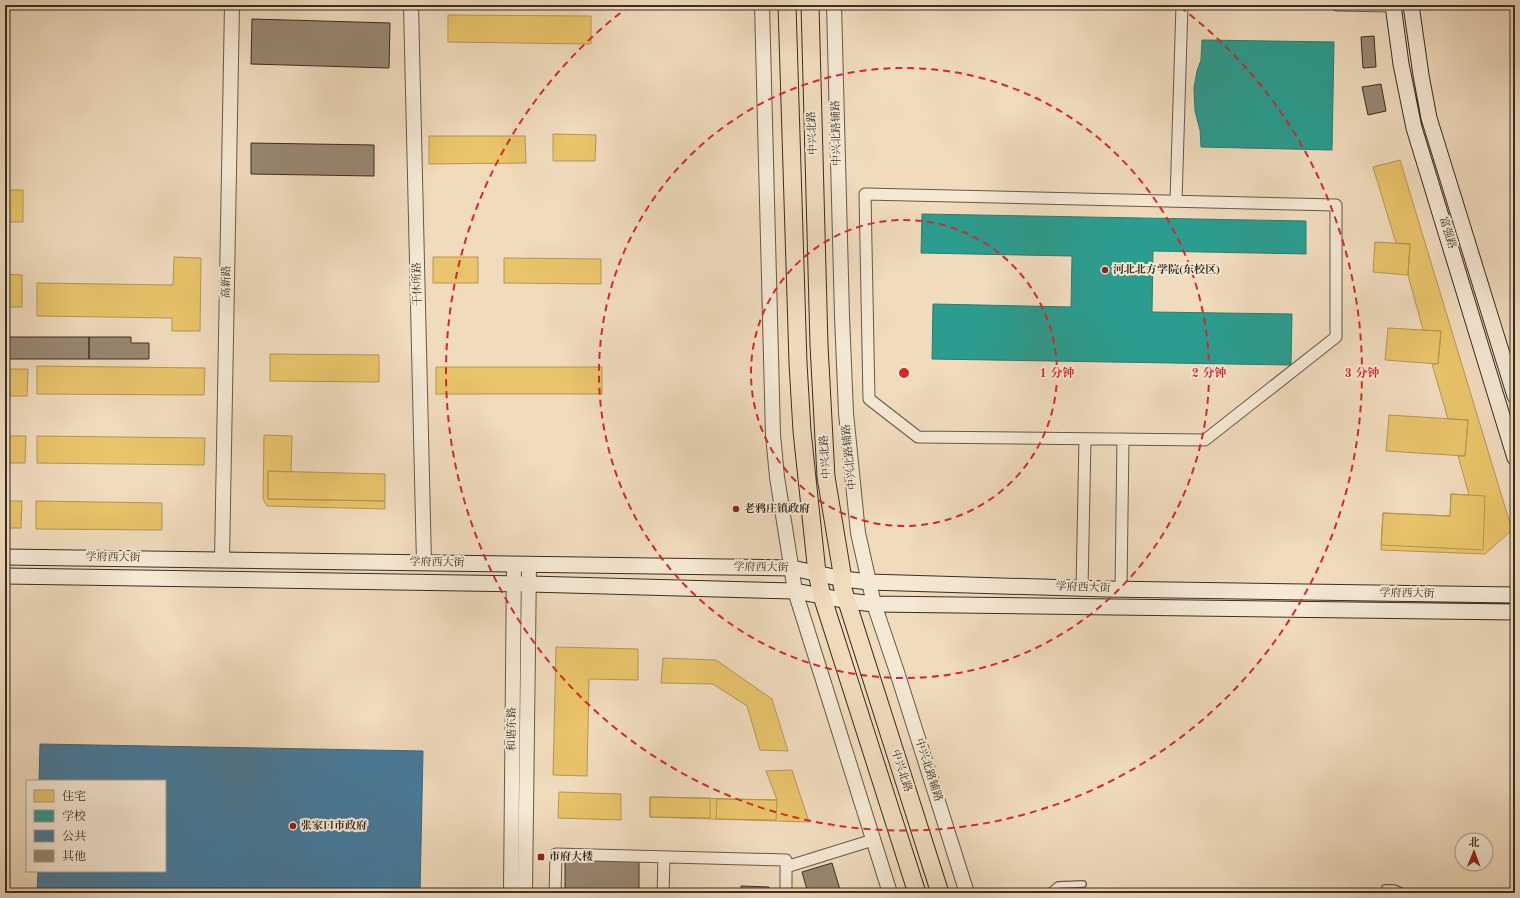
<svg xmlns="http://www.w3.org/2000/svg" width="1520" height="898" font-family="'Old Standard TT','Noto Serif SC',serif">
  <rect width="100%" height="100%" fill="#f0dbbd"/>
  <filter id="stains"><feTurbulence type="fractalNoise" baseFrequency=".005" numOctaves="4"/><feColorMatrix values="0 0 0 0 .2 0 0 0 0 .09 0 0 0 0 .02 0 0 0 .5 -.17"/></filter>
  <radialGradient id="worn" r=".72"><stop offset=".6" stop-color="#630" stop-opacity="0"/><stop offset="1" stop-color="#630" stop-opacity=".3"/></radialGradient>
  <path fill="#e9c46a" stroke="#b49754" d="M 448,15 L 591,16 L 591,44 L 448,42 Z
    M 553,134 L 596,135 L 595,161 L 553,161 Z
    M 429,136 L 525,136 L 526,163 L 429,164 Z
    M 1400,160 L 1512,530 L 1485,554 L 1381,550 L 1383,513 L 1450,516 L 1451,494 L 1469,495 L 1458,456 L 1465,456 L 1468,420 L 1448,419 L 1432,364 L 1438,364 L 1441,331 L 1423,330 L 1408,275 L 1410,244 L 1396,243 L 1373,167 Z
    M 5,190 L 23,190 L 23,222 L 5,222 Z
    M 1375,242 L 1410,244 L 1408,275 L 1373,272 Z
    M 174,257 L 201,258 L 200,331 L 172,331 L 172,318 L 37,316 L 37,283 L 173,285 Z
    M 433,257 L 478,257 L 478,283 L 433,283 Z
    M 504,258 L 601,259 L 601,284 L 504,283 Z
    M 5,274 L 22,275 L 22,307 L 5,307 Z
    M 1388,328 L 1441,331 L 1438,364 L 1385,360 Z
    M 270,354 L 379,355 L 379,382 L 270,381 Z
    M 37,366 L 205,368 L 204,395 L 37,394 Z
    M 436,367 L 602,367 L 602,394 L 436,394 Z
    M 5,369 L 28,369 L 27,396 L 5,396 Z
    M 1389,415 L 1468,420 L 1465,456 L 1386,451 Z
    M 264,435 L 292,436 L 291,472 L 268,471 L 268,499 L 385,501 L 385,509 L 267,506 L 263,499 Z
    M 5,436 L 26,436 L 25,463 L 5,463 Z
    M 37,436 L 205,438 L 204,465 L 37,463 Z
    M 268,471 L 385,474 L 385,501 L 268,499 Z
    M 1451,494 L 1485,496 L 1483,550 L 1381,545 L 1383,513 L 1450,516 Z
    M 5,501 L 22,501 L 21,528 L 5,528 Z
    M 36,501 L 162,503 L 162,530 L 36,529 Z
    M 556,647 L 638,649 L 638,680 L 589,679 L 587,776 L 553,775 Z
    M 663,658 L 716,660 L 772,699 L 788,751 L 760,750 L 747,706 L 713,684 L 661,683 Z
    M 792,770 L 809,822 L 650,817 L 650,797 L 777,800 L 766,771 Z
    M 559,792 L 621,794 L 621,820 L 558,818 Z
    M 650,797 L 710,798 L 710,818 L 650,817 Z
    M 717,799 L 777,800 L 776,820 L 716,819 Z"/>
  <path fill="#2a9d8f" stroke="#2e7c6e" d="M 1202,40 L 1334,42 L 1332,150 L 1201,147 L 1200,130 L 1195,111 L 1194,88 L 1197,71 L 1201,60 Z
    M 922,214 L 1306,221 L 1306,254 L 1153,251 L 1152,312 L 1292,314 L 1291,365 L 932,359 L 933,304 L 1071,307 L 1072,256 L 921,253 Z"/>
  <path fill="#457b9d" stroke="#416478" d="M 40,744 L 423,751 L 420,893 L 37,893 L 38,871 L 165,871 L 165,781 L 39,781 Z"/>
  <path fill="#988873" stroke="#392e22" d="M 252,19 L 390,23 L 389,68 L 251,64 Z
    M 1374,36 L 1376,67 L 1363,68 L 1361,37 Z
    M 1381,84 L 1386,111 L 1368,115 L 1362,87 Z
    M 251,143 L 374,145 L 374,176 L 251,174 Z
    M 5,337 L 89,337 L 89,359 L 5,359 Z
    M 89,337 L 131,337 L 131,343 L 149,343 L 149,359 L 89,359 Z
    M 565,857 L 639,858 L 639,893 L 565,893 Z
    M 832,863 L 841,893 L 808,893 L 802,872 Z
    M 741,886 L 769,887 L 769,893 L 741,893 Z"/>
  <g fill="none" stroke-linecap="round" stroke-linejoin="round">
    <defs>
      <path id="service" d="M 1385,888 L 1394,888 L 1405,893
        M 1048,893 L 1058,885 L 1083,884"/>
      <path id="minor" d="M 1337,5 L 1393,6
        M 865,194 L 1336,205 L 1336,337 L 1205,440 L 918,437 L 869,399 Z
        M 1176,201 L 1182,5
        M 1082,588 L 1085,439
        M 1121,589 L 1123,439
        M 786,867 L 873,840
        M 555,893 L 556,854 L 786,860 L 786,893
        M 663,893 L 664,857"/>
      <path id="tertiary" d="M 411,5 L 424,563
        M 762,5 L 773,435 L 777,477 L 795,591 L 890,893
        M 834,5 L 842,316 L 846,413 L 858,533 L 874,604 L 897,672 L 967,893
        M 222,560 L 232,5
        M 511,893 L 514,564
        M 525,893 L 529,564"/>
      <path id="secondary" d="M 1393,5 L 1401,64 L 1414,128 L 1515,458
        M 1411,5 L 1421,75 L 1429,118 L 1515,396
        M 5,557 L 792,568 L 843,579 L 869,582 L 1106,589 L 1515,595
        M 5,576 L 529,584 L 795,591 L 848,601 L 874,604 L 1515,612"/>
      <path id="primary" d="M 787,5 L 798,363 L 802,431 L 817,573 L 822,596 L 917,893
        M 810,5 L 819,345 L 826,477 L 843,579 L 842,586 L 940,893"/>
    </defs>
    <use href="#service" stroke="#675949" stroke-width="8"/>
    <use href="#minor" stroke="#675949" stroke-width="13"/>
    <use href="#tertiary" stroke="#675949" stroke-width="16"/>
    <use href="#secondary" stroke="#392e22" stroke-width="17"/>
    <use href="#primary" stroke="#392e22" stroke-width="19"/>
    <use href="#service" stroke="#f5e8d4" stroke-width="5.5"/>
    <use href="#minor" stroke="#f5e8d4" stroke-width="11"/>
    <use href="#tertiary" stroke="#f5e8d4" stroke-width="14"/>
    <use href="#secondary" stroke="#f5e8d4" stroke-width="15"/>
    <use href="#primary" stroke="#f0dbbd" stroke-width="17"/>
  </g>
  <g fill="none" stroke="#d62828" stroke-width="2" stroke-dasharray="7 5">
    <circle cx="904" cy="373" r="153"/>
    <circle cx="904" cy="373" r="305"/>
    <path d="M1180 7A458 458 0 1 1 628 7"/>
  </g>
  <g fill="#8f2418" stroke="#f5e8d4" stroke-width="1.5">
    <circle cx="1105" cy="270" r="4"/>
    <circle cx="736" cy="509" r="4"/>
    <circle cx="293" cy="826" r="4"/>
    <rect x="537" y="853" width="8" height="8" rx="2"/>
  </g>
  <g text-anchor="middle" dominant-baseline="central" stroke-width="4" stroke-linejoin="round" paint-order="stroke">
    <g font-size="11" fill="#392e22" stroke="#f5e8d4">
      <text transform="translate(813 133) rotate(-92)">中兴北路</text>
      <text transform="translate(837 133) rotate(-91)">中兴北路辅路</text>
      <text transform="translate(1447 233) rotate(73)">富强路</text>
      <text transform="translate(227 282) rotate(-89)">高新路</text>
      <text transform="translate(418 284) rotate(-91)">干休所路</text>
      <text transform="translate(826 457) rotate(-94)">中兴北路</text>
      <text transform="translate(850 457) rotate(-96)">中兴北路辅路</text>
      <text transform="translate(113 558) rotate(1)">学府西大街</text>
      <text transform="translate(437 563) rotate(1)">学府西大街</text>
      <text transform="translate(761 568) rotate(1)">学府西大街</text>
      <text transform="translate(1083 588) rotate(2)">学府西大街</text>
      <text transform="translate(1407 594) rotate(1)">学府西大街</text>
      <text transform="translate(512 729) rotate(-90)">和谐东路</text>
      <text transform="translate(928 770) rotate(72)">中兴北路辅路</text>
      <text transform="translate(901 771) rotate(72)">中兴北路</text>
    </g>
    <g font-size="11" font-weight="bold" fill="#392e22" stroke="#f5e8d4" text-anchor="start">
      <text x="1113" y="270">河北北方学院(东校区)</text>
      <text x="744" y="509">老鸦庄镇政府</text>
      <text x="301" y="826">张家口市政府</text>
      <text x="549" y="857">市府大楼</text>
    </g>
  </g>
  <circle cx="904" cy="373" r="6" fill="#d62828" stroke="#f5e8d4" stroke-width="2"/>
  <g font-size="12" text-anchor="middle" font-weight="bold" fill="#d62828" stroke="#f5e8d4" stroke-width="4" stroke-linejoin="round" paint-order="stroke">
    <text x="1057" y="377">1 分钟</text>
    <text x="1209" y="377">2 分钟</text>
    <text x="1362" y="377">3 分钟</text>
  </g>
  <rect width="1520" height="898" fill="none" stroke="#f0dbbd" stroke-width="20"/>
  <rect x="6" y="6" width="1508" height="886" fill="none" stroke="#392e22" stroke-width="2"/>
  <rect x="10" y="10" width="1500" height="878" fill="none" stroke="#392e22"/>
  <rect x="26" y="780" width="140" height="92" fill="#f5e8d4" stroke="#aa9e8d"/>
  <rect x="34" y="790" width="20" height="12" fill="#e9c46a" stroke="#aa9e8d"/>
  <text x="62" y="800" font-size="12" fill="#392e22">住宅</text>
  <rect x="34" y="810" width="20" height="12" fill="#2a9d8f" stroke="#aa9e8d"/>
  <text x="62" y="820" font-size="12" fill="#392e22">学校</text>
  <rect x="34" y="830" width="20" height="12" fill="#457b9d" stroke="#aa9e8d"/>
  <text x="62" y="840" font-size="12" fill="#392e22">公共</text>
  <rect x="34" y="850" width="20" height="12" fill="#988873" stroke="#aa9e8d"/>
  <text x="62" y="860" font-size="12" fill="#392e22">其他</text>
  <g transform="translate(1474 852) rotate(1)"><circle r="19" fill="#f5e8d4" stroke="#aa9e8d"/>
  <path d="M0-3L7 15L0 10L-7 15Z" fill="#8f2418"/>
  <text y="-6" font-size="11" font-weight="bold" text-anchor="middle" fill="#392e22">北</text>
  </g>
  <rect width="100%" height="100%" filter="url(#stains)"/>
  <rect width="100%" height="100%" fill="url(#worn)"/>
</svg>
